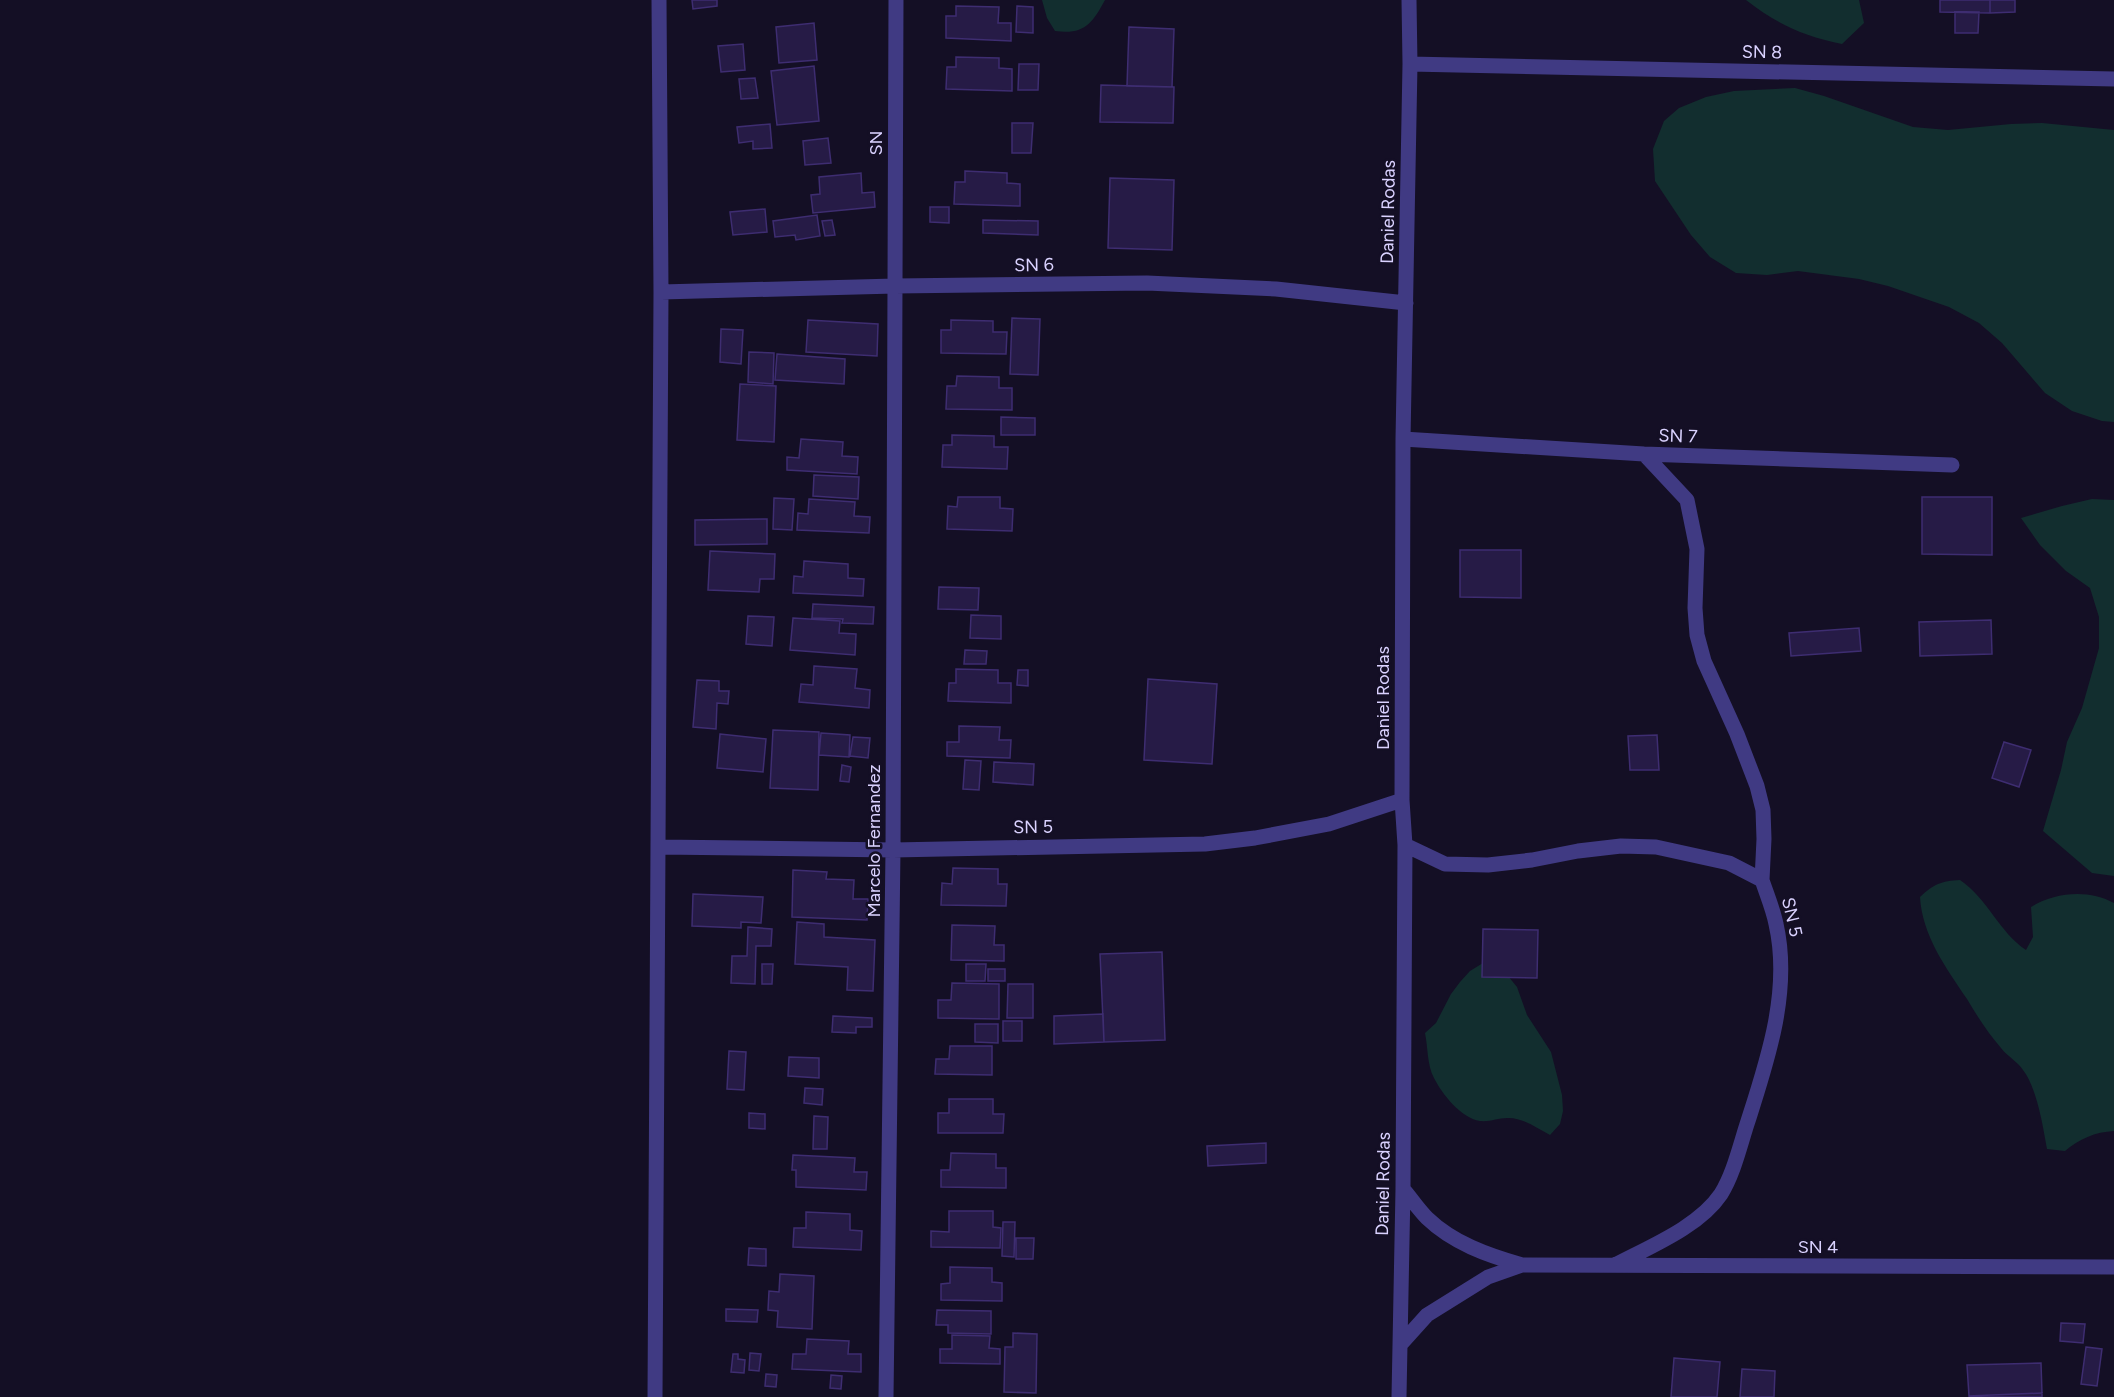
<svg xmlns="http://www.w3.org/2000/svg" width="2114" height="1397" font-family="Figtree,sans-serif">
  <rect width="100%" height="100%" fill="#140f25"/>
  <path fill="#122e2f" d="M 1042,0 L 1105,0 C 1092,24 1084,35 1055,31 L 1047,18 Z
    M 1746,0 L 1859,0 L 1864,23 L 1842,44 C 1803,36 1777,24 1746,0 Z
    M 1795,88 L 1824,96 L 1913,127 L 1948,130 L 2011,124 L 2042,123 L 2114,130 L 2114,422 L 2102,421 L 2072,411 L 2045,393 L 2002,343 L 1979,323 L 1949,307 L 1888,286 L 1859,279 L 1798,271 L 1767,275 L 1736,273 L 1710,257 L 1691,235 L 1655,181 L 1653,149 L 1664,121 L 1679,108 L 1706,97 L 1734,91 Z
    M 2092,499 L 2114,500 L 2114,876 L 2092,873 L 2043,831 L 2061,770 L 2067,742 L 2082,708 L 2099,648 L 2099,617 L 2090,588 L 2066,571 L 2040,545 L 2021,518 L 2062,506 Z
    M 1960,880 C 1988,899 1999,932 2026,950 L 2033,937 L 2031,907 C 2055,892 2089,889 2114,903 L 2114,1131 C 2095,1132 2079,1139 2065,1151 L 2047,1149 C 2043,1127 2037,1088 2023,1070 C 2018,1062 2007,1056 2001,1048 C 1988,1033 1977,1016 1967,999 C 1946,968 1922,935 1920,897 C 1934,884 1941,881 1960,880 Z
    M 1483,963 L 1508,976 L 1517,987 L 1527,1015 L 1551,1052 L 1562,1095 L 1563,1111 L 1560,1124 L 1550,1135 C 1537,1128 1522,1117 1507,1118 C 1498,1118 1490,1122 1480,1121 C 1461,1118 1442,1094 1434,1078 C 1427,1065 1428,1047 1425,1033 L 1436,1023 L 1451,994 L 1460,982 L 1470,971 Z"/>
  <path fill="#261b46" stroke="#3e2d71" stroke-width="1.5" d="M 692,0 L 717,0 L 717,6 L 693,9 Z
    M 1940,0 L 1990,0 L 1990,13 L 1940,12 Z
    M 1990,0 L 2015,0 L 2015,12 L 1990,13 Z
    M 956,6 L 999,7 L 998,23 L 1011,23 L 1011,41 L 946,38 L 946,16 L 956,16 Z
    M 1017,6 L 1033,7 L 1033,33 L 1016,32 Z
    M 1955,12 L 1979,12 L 1978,33 L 1955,33 Z
    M 814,23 L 817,60 L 779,63 L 776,27 Z
    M 1129,27 L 1174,29 L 1172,87 L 1127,86 Z
    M 743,44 L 745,70 L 721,72 L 718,46 Z
    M 956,57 L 999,58 L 999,68 L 1012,69 L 1012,91 L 946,89 L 947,67 L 956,67 Z
    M 1019,64 L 1039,64 L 1038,90 L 1018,90 Z
    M 814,66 L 819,121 L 777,125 L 771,71 Z
    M 755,78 L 758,98 L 741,99 L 739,79 Z
    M 1101,85 L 1174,87 L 1173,123 L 1100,122 Z
    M 1012,123 L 1033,123 L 1031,153 L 1012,153 Z
    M 770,124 L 772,148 L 753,149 L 753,141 L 739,143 L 737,127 Z
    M 828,138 L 831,163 L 805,165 L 803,141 Z
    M 965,171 L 1007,173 L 1007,183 L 1020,184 L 1020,206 L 954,204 L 955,182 L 965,182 Z
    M 861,173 L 862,193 L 874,192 L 875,207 L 813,213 L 811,195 L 820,194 L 819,177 Z
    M 1110,178 L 1174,180 L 1172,250 L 1108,248 Z
    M 930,207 L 949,207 L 949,223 L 930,222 Z
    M 765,209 L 767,232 L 733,235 L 730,212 Z
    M 817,215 L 820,236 L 796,240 L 795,235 L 775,237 L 773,221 Z
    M 832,220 L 835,235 L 825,236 L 822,221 Z
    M 983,220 L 1038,221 L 1038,235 L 983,233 Z
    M 1012,318 L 1040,319 L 1038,375 L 1010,374 Z
    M 808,320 L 878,324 L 877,356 L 806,352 Z
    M 951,320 L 993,321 L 993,332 L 1007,332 L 1006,354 L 941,353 L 941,330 L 951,330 Z
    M 721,329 L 743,330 L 741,364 L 720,362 Z
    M 749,352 L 774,353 L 773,384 L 748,382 Z
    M 777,354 L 845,359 L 844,384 L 775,380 Z
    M 957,376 L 999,377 L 999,388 L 1012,388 L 1012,410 L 946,409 L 947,386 L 956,386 Z
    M 740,384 L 776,386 L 774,442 L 737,440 Z
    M 1001,417 L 1035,418 L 1035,435 L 1001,435 Z
    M 952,435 L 994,436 L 994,447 L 1008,447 L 1007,469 L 942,467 L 943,445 L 952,445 Z
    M 801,439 L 843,442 L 842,456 L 858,457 L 857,474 L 787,470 L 787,457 L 799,458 Z
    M 814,475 L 859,477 L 858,499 L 813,496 Z
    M 958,497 L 1000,497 L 1000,508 L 1013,509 L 1012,531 L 947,529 L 948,506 L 957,507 Z
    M 1922,497 L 1992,497 L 1992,555 L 1922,554 Z
    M 774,498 L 794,499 L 792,530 L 773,529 Z
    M 809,499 L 855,502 L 854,516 L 870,517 L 869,533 L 797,530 L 798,513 L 808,514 Z
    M 767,519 L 767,544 L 695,545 L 695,520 Z
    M 1460,550 L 1521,550 L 1521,598 L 1460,597 Z
    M 710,551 L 775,554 L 774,579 L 760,579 L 759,592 L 708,590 Z
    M 804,561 L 848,564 L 848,578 L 864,579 L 863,596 L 793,593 L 794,576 L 803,577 Z
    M 939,587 L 979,588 L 978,610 L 938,609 Z
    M 813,604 L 874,607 L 873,624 L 842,623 L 843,619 L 812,618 Z
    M 971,615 L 1001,616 L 1001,639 L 970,638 Z
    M 748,616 L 774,617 L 772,646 L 746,644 Z
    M 793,618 L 840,621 L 839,633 L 856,634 L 855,655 L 790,650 Z
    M 1991,620 L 1992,654 L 1920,656 L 1919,622 Z
    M 1859,628 L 1861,651 L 1791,656 L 1789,633 Z
    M 965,650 L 987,651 L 986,664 L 964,664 Z
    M 814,666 L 857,669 L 855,688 L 870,690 L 869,708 L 799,702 L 801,684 L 813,685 Z
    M 956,669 L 998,670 L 998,683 L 1011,683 L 1011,703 L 948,701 L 949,683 L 956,683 Z
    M 1018,670 L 1028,670 L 1028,686 L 1017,685 Z
    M 1148,679 L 1217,684 L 1212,764 L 1144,760 Z
    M 697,680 L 719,681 L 719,691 L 729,691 L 728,704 L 717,703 L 716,729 L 693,727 Z
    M 959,726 L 1000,727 L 999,740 L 1011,740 L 1010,758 L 947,756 L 947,742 L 959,742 Z
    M 773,730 L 819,732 L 818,790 L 770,788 Z
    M 821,733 L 850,735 L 849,757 L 819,755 Z
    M 720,734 L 766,739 L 763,772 L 717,768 Z
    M 1657,735 L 1659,770 L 1630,770 L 1628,736 Z
    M 853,737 L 870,738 L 868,758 L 850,756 Z
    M 2004,742 L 2031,750 L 2019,787 L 1992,778 Z
    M 965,760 L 981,761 L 979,790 L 963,789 Z
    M 994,762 L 1034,764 L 1033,785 L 993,782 Z
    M 842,765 L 851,767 L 849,782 L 840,781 Z
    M 953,868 L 998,869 L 998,884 L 1007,884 L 1006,906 L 941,905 L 942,883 L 952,884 Z
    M 793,870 L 827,872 L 826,879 L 854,880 L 853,899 L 868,899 L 867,920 L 792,917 Z
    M 693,894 L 763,897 L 761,923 L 741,922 L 741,928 L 692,926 Z
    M 797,922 L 824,924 L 824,937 L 875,940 L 873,991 L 847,990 L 848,967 L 795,964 Z
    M 952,925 L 995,926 L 994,945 L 1004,945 L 1004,961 L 951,960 Z
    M 748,927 L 772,929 L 771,946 L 756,946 L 755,984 L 731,983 L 732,956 L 747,956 Z
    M 1483,929 L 1538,930 L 1537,978 L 1482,977 Z
    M 1162,952 L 1165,1040 L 1104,1042 L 1100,954 Z
    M 762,964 L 773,964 L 772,984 L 762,984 Z
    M 966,964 L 986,964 L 985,981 L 966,981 Z
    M 988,969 L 1005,969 L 1005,981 L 988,981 Z
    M 952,983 L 999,984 L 999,1019 L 938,1018 L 938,1000 L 951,1000 Z
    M 1008,984 L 1033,984 L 1033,1018 L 1007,1018 Z
    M 1103,1014 L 1104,1042 L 1054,1044 L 1054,1016 Z
    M 833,1016 L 872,1018 L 872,1027 L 856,1027 L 856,1033 L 832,1032 Z
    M 1003,1021 L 1022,1021 L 1022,1041 L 1003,1041 Z
    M 975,1024 L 998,1024 L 998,1043 L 975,1042 Z
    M 950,1046 L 992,1046 L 992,1075 L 935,1074 L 936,1059 L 949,1059 Z
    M 729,1051 L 746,1052 L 744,1090 L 727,1089 Z
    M 789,1057 L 819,1058 L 819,1078 L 788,1076 Z
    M 805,1088 L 823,1089 L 822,1105 L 804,1103 Z
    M 949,1099 L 993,1099 L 993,1114 L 1004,1114 L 1003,1133 L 938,1133 L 938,1113 L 949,1113 Z
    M 749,1113 L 765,1114 L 765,1129 L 749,1128 Z
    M 814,1116 L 828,1117 L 827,1149 L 813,1149 Z
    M 1266,1143 L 1266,1163 L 1208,1166 L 1207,1146 Z
    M 951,1153 L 996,1154 L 996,1168 L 1006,1168 L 1006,1188 L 941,1187 L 941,1170 L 950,1170 Z
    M 793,1155 L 855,1158 L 854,1172 L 867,1172 L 866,1190 L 796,1187 L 796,1170 L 792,1170 Z
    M 949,1211 L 993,1211 L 993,1227 L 1001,1228 L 1000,1248 L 931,1247 L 931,1231 L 949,1232 Z
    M 806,1212 L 850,1214 L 850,1230 L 862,1231 L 861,1250 L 793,1247 L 794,1228 L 806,1228 Z
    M 1003,1222 L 1015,1222 L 1014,1257 L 1002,1256 Z
    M 1016,1238 L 1034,1238 L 1033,1259 L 1016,1259 Z
    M 749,1248 L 766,1249 L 766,1266 L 748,1265 Z
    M 950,1267 L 992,1268 L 992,1282 L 1002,1283 L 1002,1301 L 941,1300 L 941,1284 L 950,1283 Z
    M 780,1274 L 814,1276 L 812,1329 L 777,1327 L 778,1311 L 768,1310 L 769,1291 L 779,1292 Z
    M 726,1309 L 758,1310 L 757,1322 L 726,1321 Z
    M 937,1310 L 991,1311 L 991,1334 L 948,1333 L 948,1325 L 936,1325 Z
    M 2061,1323 L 2085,1324 L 2083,1343 L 2060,1341 Z
    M 1013,1333 L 1037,1334 L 1036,1393 L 1004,1392 L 1005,1347 L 1013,1347 Z
    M 952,1335 L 990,1336 L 989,1348 L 1000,1349 L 1000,1364 L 940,1363 L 940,1349 L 952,1349 Z
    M 807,1339 L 849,1341 L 848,1354 L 861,1354 L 861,1372 L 792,1369 L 793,1354 L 806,1354 Z
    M 2086,1347 L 2102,1349 L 2097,1386 L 2081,1384 Z
    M 750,1353 L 761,1354 L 759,1371 L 749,1370 Z
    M 733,1354 L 738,1354 L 738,1359 L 745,1360 L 744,1373 L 731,1372 Z
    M 1674,1358 L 1720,1362 L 1717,1397 L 1671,1397 Z
    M 2041,1363 L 2042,1393 L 1969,1396 L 1967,1365 Z
    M 1742,1369 L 1775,1371 L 1774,1397 L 1740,1397 Z
    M 766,1374 L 777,1375 L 776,1387 L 765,1386 Z
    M 831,1375 L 842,1376 L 841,1389 L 830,1388 Z
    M 2042,1393 L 2042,1397 L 1969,1397 L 1969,1396 Z"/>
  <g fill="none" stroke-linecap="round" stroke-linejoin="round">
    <path stroke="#403a83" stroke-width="15" d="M 1410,64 L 2114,79
      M 661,292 L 895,286 L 1147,283 L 1276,289 L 1406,303
      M 1403,439 L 1644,454 L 1952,465
      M 1644,454 L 1687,500 L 1697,549 L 1695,608 L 1697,635 L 1704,661 L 1737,734 L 1757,786 L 1763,810 L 1764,839 L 1762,880
      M 1405,845 L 1445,864 L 1488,865 L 1532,860 L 1578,851 L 1621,846 L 1656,847 L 1729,863 L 1762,880 C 1767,895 1773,909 1776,924 C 1791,990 1768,1059 1748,1121 C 1740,1145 1734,1173 1721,1194 C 1699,1227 1649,1247 1615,1265
      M 660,847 L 893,850 L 1205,844 L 1255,838 L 1329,824 L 1402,800
      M 1403,1189 C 1411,1198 1418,1209 1427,1218 C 1453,1243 1487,1255 1522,1265 L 2114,1267
      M 1400,1345 L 1427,1315 L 1488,1277 L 1522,1265
      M 655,1397 L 661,292 L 659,0
      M 886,1397 L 893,850 L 896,0
      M 1399,1397 L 1403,1189 L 1405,845 L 1402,800 L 1403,439 L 1410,64 L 1409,0"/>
  </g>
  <g text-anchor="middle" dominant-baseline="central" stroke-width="5" stroke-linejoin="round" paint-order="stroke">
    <g font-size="18" fill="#dad2ff" stroke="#140f25">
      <text transform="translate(1762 52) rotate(1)">SN 8</text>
      <text transform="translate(876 143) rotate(-90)">SN</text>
      <text transform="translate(1388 212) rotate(-89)">Daniel Rodas</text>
      <text transform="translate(1034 265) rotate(-1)">SN 6</text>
      <text transform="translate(1678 436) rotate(2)">SN 7</text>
      <text transform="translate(1383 698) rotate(-90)">Daniel Rodas</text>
      <text transform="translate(1033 827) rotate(-1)">SN 5</text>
      <text transform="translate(874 841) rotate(-90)">Marcelo Fernandez</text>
      <text transform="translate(1792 917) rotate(77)">SN 5</text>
      <text transform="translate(1383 1184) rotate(-89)">Daniel Rodas</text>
      <text x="1818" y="1247">SN 4</text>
    </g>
  </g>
</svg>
